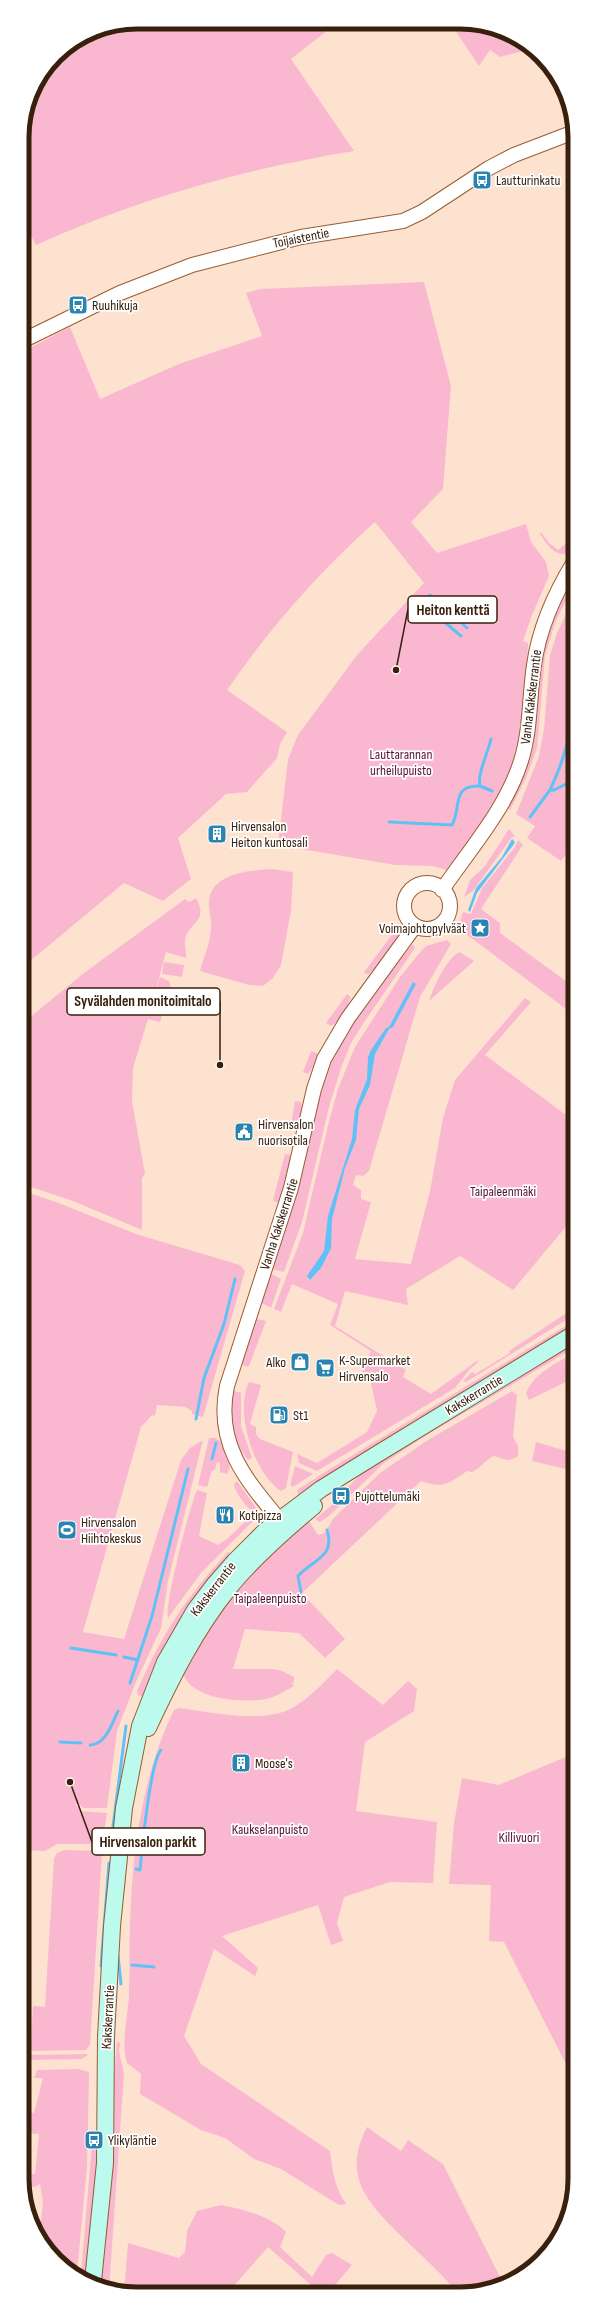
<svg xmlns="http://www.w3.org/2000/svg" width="597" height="2316" font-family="'Sofia Sans Condensed',sans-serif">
  <rect width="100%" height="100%" fill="#fee2d0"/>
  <path fill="#f9b8d0" d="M 137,22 L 337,23 L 291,59 L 354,151 C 244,169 138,199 36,245 L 22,219 L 22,130 L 31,93 L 56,55 L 93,31 Z
    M 451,24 L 483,24 L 518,37 L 536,53 L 529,55 L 527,50 L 500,57 L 490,50 L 479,66 Z
    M 424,282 L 451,386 L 443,489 L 411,522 L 437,553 L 526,524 L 531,542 L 546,562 L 549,576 L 532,615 L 523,641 L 528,643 C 526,690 525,736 508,781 C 500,799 487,816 476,832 C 466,845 458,860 446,870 L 433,866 L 395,865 L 278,845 L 288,759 L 298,735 L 357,655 L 424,583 L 375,522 C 318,573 270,628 227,690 L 287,732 L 280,744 L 277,758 L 247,792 L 226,794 L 178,838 L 191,879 L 163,901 L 124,883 L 23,967 L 22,352 L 70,327 L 100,399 L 179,364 L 262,336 L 246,293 L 260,289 Z
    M 541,532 L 549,543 L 558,550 L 574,537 L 574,549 L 566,554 C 553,555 546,543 540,534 Z
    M 562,595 L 567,598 L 555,623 L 545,656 L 537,748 L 527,776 L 510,810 L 507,808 L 536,698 L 545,635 Z
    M 574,597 L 574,844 L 561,861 L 527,838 L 535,826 L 516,814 L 539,756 L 544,729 L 550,655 L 557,633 Z
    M 509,829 L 515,836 L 512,837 L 473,891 L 464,897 L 470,880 L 485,866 Z
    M 518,840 L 523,845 L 481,909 L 500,923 L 500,933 L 574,987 L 574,1015 L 458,928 L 463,912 L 471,914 L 482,888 L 515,847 Z
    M 272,869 L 293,872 L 291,911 L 281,965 L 273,978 L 263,986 L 249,985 L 200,971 C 204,957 210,943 211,929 C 212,919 208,910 209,901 C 211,873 251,870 272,869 Z
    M 196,898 C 208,920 193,920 186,936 C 183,944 187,951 186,958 L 166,952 L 150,1012 L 160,977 L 169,981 L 171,988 L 160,1022 L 148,1019 L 133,1068 L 132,1101 L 145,1174 L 142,1178 L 142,1230 L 73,1201 L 25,1185 L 23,1182 L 23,1023 L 84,973 L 185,899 L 189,902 Z
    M 396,933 L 399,934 C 392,951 381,962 368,975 L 364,972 L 392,935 Z
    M 447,940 L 451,944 L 420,997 L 369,1171 L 363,1176 L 356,1175 L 353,1185 L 361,1190 L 361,1199 L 371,1202 L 355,1259 L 411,1264 L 430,1191 L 443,1118 L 455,1080 L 525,998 L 531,1002 L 485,1055 L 574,1121 L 574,1217 L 513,1290 L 460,1256 L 406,1289 L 408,1305 L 345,1291 L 335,1326 L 406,1370 L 403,1377 L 431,1394 L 478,1360 L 477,1363 L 470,1369 L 455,1388 L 317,1471 L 299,1463 L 297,1454 L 317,1463 L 367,1432 L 377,1411 L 370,1379 L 361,1375 L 371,1351 L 330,1325 L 338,1304 L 292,1284 L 281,1312 L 274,1309 L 303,1233 L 328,1125 L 338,1089 L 355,1047 L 400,977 L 421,951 L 426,946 Z
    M 413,944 L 415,948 L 363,1024 L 351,1043 L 341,1068 L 329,1107 L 302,1222 L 284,1272 L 272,1269 L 290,1215 L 316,1102 L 329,1063 L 370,996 Z
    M 459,952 L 474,961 L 429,1001 C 434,986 445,961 459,952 Z
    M 164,962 L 184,965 L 182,977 L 162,974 Z
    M 347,994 L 351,997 L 341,1019 L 331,1026 L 326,1023 Z
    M 311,1051 L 317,1053 L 317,1062 L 308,1074 L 303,1072 Z
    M 295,1101 L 301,1102 L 303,1116 L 297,1125 L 291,1125 Z
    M 285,1154 L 291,1155 L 292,1166 L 280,1202 L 275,1202 L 273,1200 Z
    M 23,1191 L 59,1203 L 136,1234 L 240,1265 L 245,1271 L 203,1417 L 192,1414 L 192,1411 L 185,1407 L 157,1405 L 155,1416 L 152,1415 L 141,1427 L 83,1632 L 124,1639 L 181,1460 L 190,1448 L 203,1440 L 168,1581 L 161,1628 L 135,1684 L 117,1731 L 107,1808 L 84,1808 L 79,1804 L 75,1804 L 81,1811 L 107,1813 L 102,1844 L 57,1844 L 45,1851 L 23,1850 Z
    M 271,1274 L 281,1279 L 271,1308 L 260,1302 Z
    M 574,1308 L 574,1315 L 466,1382 L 463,1381 L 472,1372 L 475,1374 L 510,1353 L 509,1351 Z
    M 257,1319 L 266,1321 L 249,1366 L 247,1367 L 241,1364 L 255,1320 Z
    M 574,1321 L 574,1328 L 381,1444 L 347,1463 L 299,1496 L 297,1490 L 325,1472 Z
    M 574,1340 L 574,1348 L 425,1436 L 384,1463 L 329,1516 L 320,1522 L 315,1519 L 348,1492 L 346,1489 L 366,1469 Z
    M 574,1353 L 574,1378 L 529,1400 L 526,1394 C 533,1373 557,1363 574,1353 Z
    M 249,1382 L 261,1385 L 250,1424 L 256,1427 L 256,1434 L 260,1439 L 293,1452 L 286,1488 L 281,1491 C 254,1474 234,1411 249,1382 Z
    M 231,1390 L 241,1393 L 241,1426 L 252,1458 L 248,1460 C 228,1435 229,1421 231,1390 Z
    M 512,1391 L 517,1395 L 513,1437 L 518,1446 L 518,1456 C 508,1463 504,1459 494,1456 C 485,1460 481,1468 472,1472 L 467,1471 C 450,1483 443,1489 421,1481 L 302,1593 L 345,1639 L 325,1658 L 299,1633 L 245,1629 L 233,1669 L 274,1669 L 282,1671 L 294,1677 L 294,1681 L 292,1684 L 294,1686 C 285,1691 276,1697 266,1699 C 243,1703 189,1700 183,1672 L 228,1595 L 307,1518 L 318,1535 L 325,1533 L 333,1519 L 380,1473 L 428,1440 Z
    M 209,1438 L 215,1438 L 221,1442 L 230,1467 L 227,1474 L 220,1472 L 220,1463 L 217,1462 L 215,1470 L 212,1470 L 207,1487 L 198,1485 Z
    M 536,1442 L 574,1453 L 574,1471 L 532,1461 Z
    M 295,1466 L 313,1474 L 293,1487 L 290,1485 Z
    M 237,1481 L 259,1512 L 258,1515 C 250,1512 234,1492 234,1484 Z
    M 197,1490 L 207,1493 L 199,1536 L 218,1545 L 227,1539 L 250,1517 L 254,1520 L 201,1573 L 168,1618 C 164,1606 190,1505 197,1490 Z
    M 228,1552 L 231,1554 L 144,1697 L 138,1695 L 137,1691 C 162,1634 186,1597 228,1552 Z
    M 337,1669 L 383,1705 L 408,1681 L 417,1689 L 414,1711 L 365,1742 L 356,1811 L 437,1822 L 433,1883 L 390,1882 L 344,1897 L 337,1923 L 343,1941 L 331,1945 L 318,1905 L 222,1936 L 258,1968 L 255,1976 L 214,1949 L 184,2036 L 201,2064 L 330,2151 C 332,2170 335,2188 346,2204 L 339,2205 L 281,2169 L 254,2159 L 225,2138 L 201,2130 L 140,2094 L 141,2074 L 127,2063 C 120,2042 129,2014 129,1991 C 130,1969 129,1947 130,1925 C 132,1852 142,1776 174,1710 L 179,1708 C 210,1712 258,1723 288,1710 C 307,1701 322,1684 337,1669 Z
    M 575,1753 L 575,2082 L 504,1942 L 489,1941 L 491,1885 L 449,1884 L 454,1823 L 462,1778 L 499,1785 Z
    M 64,1850 L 101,1851 L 102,1853 L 90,2045 L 86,2050 L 32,2051 L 31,2049 L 33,2006 L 45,2007 L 54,1859 L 57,1853 Z
    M 117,2042 L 120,2043 L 119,2051 L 124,2074 L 109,2289 L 97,2283 Z
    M 89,2054 L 82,2059 L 23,2060 L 23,2055 Z
    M 78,2069 L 89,2072 L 89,2078 L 87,2167 L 77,2272 L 55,2260 L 39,2238 L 43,2202 L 40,2184 L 34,2187 L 23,2186 L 23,2174 L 35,2174 L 39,2134 L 23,2133 L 23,2112 L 24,2111 L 34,2113 L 43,2078 L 34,2078 L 37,2070 Z
    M 367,2127 L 401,2151 L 408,2140 L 443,2164 L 501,2279 L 506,2284 L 475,2293 L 458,2293 C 440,2272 419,2253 399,2234 C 366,2201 342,2175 367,2127 Z
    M 92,2144 L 96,2144 L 99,2164 L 88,2278 L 81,2274 Z
    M 221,2205 C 243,2209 270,2216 286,2232 L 280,2247 L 312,2277 L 326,2255 L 332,2253 L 352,2265 L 329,2292 L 319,2292 L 268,2247 L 232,2288 L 234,2292 L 124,2292 L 128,2243 L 179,2258 L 185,2252 L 187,2231 L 197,2211 Z"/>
  <path fill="#60c1f6" d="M 512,839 L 515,842 L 514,844 L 477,893 L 470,912 L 468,910 L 476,888 L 502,857 Z
    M 413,982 L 416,984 L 393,1027 L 389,1029 L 375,1054 L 370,1085 L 359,1109 L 356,1140 L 345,1168 L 332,1219 L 331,1248 L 321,1268 L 310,1280 L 307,1276 L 324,1251 L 328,1216 L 352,1139 L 355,1110 L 367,1079 L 368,1057 L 371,1050 L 386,1028 L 389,1027 Z"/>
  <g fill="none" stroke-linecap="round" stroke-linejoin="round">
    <path stroke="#60c1f6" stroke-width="3" d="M 430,595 L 467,628
      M 421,602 L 461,636
      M 491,739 C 488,753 477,774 480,786 L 492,791
      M 550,790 C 560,769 568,748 570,725 C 572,699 569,673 574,648
      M 530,817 L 550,790 L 554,790 L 566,784
      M 389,822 L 452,825 C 462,806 451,785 480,786
      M 196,1419 L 204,1378 L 224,1324 L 235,1279
      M 212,1459 L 216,1443
      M 301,1592 L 298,1576 C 312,1560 336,1557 327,1530
      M 71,1648 L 116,1655
      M 124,1657 L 138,1660
      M 130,1683 L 152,1616 L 188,1469
      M 60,1742 L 81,1743
      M 90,1745 C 106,1745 112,1723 118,1711
      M 112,1834 L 126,1726
      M 136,1869 L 140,1870 C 142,1850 150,1762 161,1750
      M 118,1956 L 121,1984
      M 132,1965 L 154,1967
      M 101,1966 L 109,1863"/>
    <defs>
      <path id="tertiary" d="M 22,341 L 120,293 L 192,265 L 301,237 L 403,221 L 422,212 L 489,168 L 514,155 L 574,132
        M404 906a23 23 0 1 1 46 0a23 23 0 1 1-46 0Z
        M 442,890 C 470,849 506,809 521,761 C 531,729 529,698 534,665 C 539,629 555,593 574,562
        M 287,1529 C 250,1484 214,1448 227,1386 L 291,1188 L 314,1089 L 324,1059 L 348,1018 L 415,926"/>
      <path id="secondary" d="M 148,1728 C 171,1679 195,1630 229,1588 C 253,1558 284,1531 314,1506
        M 93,2281 L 105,2163 L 106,2037 L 112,1926 L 124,1808 L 140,1726 L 165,1662 L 195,1610 L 214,1585 L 235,1561 L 265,1531 L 321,1489 L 379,1453 L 574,1334"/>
    </defs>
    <use href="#tertiary" stroke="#975c30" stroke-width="16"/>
    <use href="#secondary" stroke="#975c30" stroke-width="18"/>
    <use href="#tertiary" stroke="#fff" stroke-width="14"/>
    <use href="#secondary" stroke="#bcfaee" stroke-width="16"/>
  </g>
  <defs>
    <symbol id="bus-square" viewBox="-11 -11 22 22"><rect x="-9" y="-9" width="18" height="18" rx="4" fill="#2984b1" stroke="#fff"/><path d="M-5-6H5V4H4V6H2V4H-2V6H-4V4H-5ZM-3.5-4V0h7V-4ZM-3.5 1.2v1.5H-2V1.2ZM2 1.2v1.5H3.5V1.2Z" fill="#fff"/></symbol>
    <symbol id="building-square" viewBox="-11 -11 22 22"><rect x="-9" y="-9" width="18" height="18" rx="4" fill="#2984b1" stroke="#fff"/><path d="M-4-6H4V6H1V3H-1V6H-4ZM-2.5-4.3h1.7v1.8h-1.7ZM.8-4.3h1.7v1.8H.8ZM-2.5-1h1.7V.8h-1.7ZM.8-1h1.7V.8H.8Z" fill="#fff"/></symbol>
    <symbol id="sight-square" viewBox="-11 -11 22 22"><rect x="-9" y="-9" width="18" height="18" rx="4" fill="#2984b1" stroke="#fff"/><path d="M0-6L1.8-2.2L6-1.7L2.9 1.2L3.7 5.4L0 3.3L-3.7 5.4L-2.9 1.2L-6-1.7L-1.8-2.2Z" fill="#fff"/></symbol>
    <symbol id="civic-square" viewBox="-11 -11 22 22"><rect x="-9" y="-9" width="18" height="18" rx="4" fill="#2984b1" stroke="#fff"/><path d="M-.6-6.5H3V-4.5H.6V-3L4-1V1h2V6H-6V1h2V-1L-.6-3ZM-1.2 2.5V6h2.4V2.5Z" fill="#fff"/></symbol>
    <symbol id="shop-square" viewBox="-11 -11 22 22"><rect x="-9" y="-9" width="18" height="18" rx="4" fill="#2984b1" stroke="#fff"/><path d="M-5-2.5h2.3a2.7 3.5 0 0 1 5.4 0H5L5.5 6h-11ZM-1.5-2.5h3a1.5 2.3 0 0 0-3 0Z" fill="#fff"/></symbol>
    <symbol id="supermarket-square" viewBox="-11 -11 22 22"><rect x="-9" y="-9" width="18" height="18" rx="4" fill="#2984b1" stroke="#fff"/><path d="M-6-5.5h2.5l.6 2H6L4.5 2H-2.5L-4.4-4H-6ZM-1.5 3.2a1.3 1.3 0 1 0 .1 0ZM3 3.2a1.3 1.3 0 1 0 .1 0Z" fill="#fff"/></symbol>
    <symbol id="fuel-square" viewBox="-11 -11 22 22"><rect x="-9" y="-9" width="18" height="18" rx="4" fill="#2984b1" stroke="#fff"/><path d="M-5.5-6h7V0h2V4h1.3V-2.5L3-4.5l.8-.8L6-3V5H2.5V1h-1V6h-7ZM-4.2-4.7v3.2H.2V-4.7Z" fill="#fff"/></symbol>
    <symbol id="restaurant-square" viewBox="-11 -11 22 22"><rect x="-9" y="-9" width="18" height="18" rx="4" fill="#2984b1" stroke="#fff"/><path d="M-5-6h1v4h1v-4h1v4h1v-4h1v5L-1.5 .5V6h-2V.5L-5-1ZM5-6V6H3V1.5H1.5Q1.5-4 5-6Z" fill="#fff"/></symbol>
    <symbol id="stadium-square" viewBox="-11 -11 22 22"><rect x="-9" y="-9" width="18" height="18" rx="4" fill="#2984b1" stroke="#fff"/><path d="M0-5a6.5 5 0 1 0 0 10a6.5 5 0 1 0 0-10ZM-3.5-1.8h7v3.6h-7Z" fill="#fff"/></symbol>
  </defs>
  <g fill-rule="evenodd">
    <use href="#bus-square" x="471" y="169" width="22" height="22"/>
    <use href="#bus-square" x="67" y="294" width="22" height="22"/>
    <use href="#building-square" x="206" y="823" width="22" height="22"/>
    <use href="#sight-square" x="469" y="917" width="22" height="22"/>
    <use href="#civic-square" x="233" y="1121" width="22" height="22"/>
    <use href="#shop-square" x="289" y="1351" width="22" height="22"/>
    <use href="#supermarket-square" x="314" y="1357" width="22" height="22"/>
    <use href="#fuel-square" x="268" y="1404" width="22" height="22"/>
    <use href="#bus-square" x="330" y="1485" width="22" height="22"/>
    <use href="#restaurant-square" x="214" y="1504" width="22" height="22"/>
    <use href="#stadium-square" x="56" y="1519" width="22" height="22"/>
    <use href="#building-square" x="230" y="1752" width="22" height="22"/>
    <use href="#bus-square" x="83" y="2129" width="22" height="22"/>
  </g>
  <g text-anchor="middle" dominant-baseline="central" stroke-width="3.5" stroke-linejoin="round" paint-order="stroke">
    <g font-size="14" fill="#38200d" stroke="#fff" text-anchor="start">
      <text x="496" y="180">Lautturinkatu</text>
      <text x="92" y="305">Ruuhikuja</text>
      <text x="231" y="826">Hirvensalon<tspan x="231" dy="16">Heiton kuntosali</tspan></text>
      <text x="466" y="928" text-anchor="end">Voimajohtopylväät</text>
      <text x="258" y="1124">Hirvensalon<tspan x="258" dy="16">nuorisotila</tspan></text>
      <text x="339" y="1360">K-Supermarket<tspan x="339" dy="16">Hirvensalo</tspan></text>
      <text x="286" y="1362" text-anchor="end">Alko</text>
      <text x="293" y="1415">St1</text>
      <text x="355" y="1496">Pujottelumäki</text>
      <text x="239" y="1515">Kotipizza</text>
      <text x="81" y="1522">Hirvensalon<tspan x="81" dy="16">Hiihtokeskus</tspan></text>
      <text x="255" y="1763">Moose's</text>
      <text x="108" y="2140">Ylikyläntie</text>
    </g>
    <g font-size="14" fill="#38200d" stroke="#fff">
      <text transform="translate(301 238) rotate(-11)">Toijaistentie</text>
      <text transform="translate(531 697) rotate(-83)">Vanha Kakskerrantie</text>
      <text transform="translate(279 1224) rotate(-72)">Vanha Kakskerrantie</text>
      <text transform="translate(474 1395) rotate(-31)">Kakskerrantie</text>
      <text transform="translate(213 1589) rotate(-52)">Kakskerrantie</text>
      <text transform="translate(108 2017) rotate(-87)">Kakskerrantie</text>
    </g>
    <g font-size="14" fill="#591335" stroke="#fff">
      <text x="401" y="754">Lauttarannan<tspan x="401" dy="16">urheilupuisto</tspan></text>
      <text x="503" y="1191">Taipaleenmäki</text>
      <text x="270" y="1598">Taipaleenpuisto</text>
      <text x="270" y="1829">Kaukselanpuisto</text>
      <text x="519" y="1837">Killivuori</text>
    </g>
  </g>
  <path d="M0 0H597V2316H0ZM137 29H460A108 108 0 0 1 568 137V2179A108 108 0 0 1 460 2287H137A108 108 0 0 1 29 2179V137A108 108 0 0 1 137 29Z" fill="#fff" fill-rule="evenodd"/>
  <path fill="none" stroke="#38200d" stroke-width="5" d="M137 29H460A108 108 0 0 1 568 137V2179A108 108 0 0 1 460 2287H137A108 108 0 0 1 29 2179V137A108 108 0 0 1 137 29Z"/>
  <path fill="none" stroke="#38200d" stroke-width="1.5" d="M396 670L408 609M220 1065L220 1001M70 1782L92 1842"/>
  <g fill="#38200d" stroke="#fff" stroke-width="1.5">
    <circle cx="396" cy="670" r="4"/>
    <circle cx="220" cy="1065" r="4"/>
    <circle cx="70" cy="1782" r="4"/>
  </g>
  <g fill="#fff" stroke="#38200d" stroke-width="1.5">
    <rect x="408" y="596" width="89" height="27" rx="4"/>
    <rect x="67" y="988" width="153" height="27" rx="4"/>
    <rect x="92" y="1828" width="113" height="27" rx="4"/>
  </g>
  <g font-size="15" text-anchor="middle" font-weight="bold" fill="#38200d">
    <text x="453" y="615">Heiton kenttä</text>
    <text x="143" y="1006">Syvälahden monitoimitalo</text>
    <text x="148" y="1847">Hirvensalon parkit</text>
  </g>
</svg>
